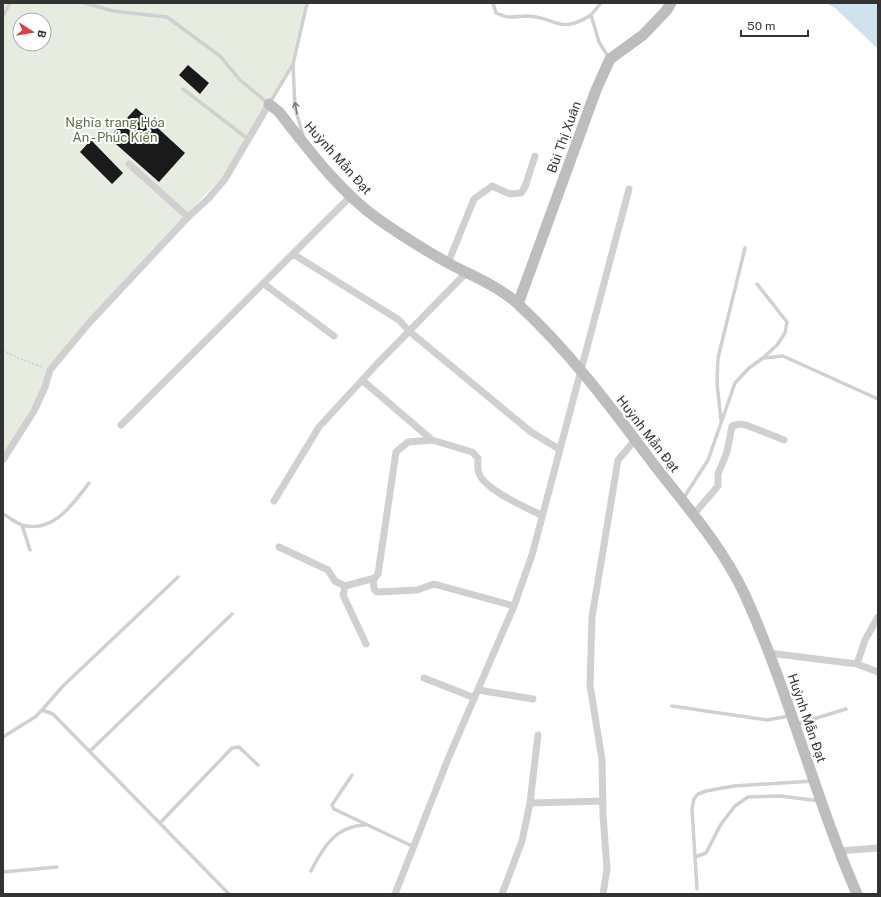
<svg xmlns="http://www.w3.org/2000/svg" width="881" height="897" font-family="'Public Sans',sans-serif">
  <rect width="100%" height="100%" fill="#fff"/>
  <path fill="#e6ecdf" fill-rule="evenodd" d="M 3,3 L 305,3 L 291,64 L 222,177 L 88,319 L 48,367 L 43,386 L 32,408 L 3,455 ZM 20,20 L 44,20 L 44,44 L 20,44 Z"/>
  <path fill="#cfe2ee" d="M 826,3 L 878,3 L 878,49 L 835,8 Z"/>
  <path fill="#1a1a1a" d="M 188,65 L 209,83 L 200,94 L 179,75 Z
    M 136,108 L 185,153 L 159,182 L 109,138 Z
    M 91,140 L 123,173 L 112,184 L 80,152 Z"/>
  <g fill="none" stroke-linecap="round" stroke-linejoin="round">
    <path stroke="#cdcdcd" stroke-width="1.5" stroke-dasharray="2 2" stroke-linecap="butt" d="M 3,350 L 18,358 L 42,367"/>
    <path stroke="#d0d0d0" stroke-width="3.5" d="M 85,3 L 113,11 L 167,17 L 220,56 L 240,80 L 269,104 L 293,64
      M 493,3 L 496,13 C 510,19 513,17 526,16 C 556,16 558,36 591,15
      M 601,3 L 591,15 L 599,42 L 609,58
      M 3,16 L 10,3
      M 183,89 L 248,139
      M 303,135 L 295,108 L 293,64 L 307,3
      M 764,358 L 783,356 L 878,399
      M 721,420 L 717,383 L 718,358 L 745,248
      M 683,499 L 708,460 L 735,383 L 749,368 L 763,358 L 777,345 L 785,333 L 787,322 L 757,284
      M 3,514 C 9,517 16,523 22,525 C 53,534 73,504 89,483
      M 22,525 L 30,550
      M 672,706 L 767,720 L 789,716
      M 42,710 L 63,686 L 178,577
      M 797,724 L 846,709
      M 3,737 L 35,717 L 42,710 L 53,714 L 229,894
      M 90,751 L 232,614
      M 352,775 L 332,805 L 334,809 L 414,847
      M 160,823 L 232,748 L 239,747 L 258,765
      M 695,857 L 706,853 L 721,824 L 735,806 L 748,797 L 780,796 L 820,801
      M 311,871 C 323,847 336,826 365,825
      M 3,872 L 57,867
      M 697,889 L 692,809 L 694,799 L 698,794 L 706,791 L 734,786 L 813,781"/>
    <path stroke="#d0d0d0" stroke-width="7" d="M 129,164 L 188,217
      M 293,254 L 399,320 L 409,331 L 531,432 L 559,449
      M 448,263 L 474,199 L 492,186 L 510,194 L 521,193 L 525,187 L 535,156
      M 264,284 L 334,336
      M 362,380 L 432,440
      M 121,425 L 351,196
      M 3,460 L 34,411 L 45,387 L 50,370 L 89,323 L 188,217 L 208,199 L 225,179 L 269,104
      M 274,501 L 319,427 L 376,365 L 466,273
      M 694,514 L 718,486 L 718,474 L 727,452 L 732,426 L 740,424 L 746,425 L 784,440
      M 279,547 L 328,570 L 335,581 L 345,586
      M 373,579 L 374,589 L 377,592 L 417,590 L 434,584 L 514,606
      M 366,644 L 343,595 L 345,586 L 375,578 L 378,574 L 396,452 L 408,442 L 432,440 L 472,452 L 478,458 C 478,462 477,469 479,473 C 483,489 527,508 541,515
      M 769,653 L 857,664 L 878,672
      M 857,664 L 865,640 L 878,617
      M 424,678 L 475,698
      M 478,690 L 533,699
      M 530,803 L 603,801
      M 838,851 L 878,848
      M 395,894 L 448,759 L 514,606 L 532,555 L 629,189
      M 502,894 L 522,841 L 530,803 L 538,735
      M 603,894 L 607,869 L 603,815 L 602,760 L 590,685 L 592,617 L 618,460 L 635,440"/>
    <path stroke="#bdbdbd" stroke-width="11" d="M 269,104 L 279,112 C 309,150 339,191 378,219 C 401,235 426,251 450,264 C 474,277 499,286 519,305 C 571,353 613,410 655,466 C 687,507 721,545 744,593 C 789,691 814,796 857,894
      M 518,304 L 596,90 L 610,59 L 643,35 L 666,11 L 671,3"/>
  </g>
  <defs><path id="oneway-shaft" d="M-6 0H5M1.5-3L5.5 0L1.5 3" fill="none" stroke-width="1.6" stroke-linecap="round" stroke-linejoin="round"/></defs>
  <use stroke="#7a7a7a" href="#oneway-shaft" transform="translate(296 108) rotate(-100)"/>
  <g text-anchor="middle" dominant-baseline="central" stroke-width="4" stroke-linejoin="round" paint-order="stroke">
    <g font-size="13" fill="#56703f" stroke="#fff">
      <text x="115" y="122">Nghĩa trang Hóa<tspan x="115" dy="15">An - Phúc Kiến</tspan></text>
    </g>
    <g font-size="13" fill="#333" stroke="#fff">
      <text transform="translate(564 137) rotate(-70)">Bùi Thị Xuân</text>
      <text transform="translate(338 158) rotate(48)">Huỳnh Mẫn Đạt</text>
      <text transform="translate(648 434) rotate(52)">Huỳnh Mẫn Đạt</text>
      <text transform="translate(807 718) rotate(71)">Huỳnh Mẫn Đạt</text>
    </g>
  </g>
  <rect width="881" height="897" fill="none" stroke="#333333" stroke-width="8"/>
  <g transform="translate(32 32) rotate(102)"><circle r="19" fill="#ffffff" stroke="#adadad"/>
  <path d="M0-3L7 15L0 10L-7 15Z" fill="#e63946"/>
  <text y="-6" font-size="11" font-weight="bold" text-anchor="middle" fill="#333333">B</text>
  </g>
  <path d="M741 30v6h67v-6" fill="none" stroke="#333333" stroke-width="2"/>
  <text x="747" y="30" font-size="12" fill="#333333" stroke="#ffffff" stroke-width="3" paint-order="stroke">50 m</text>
</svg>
